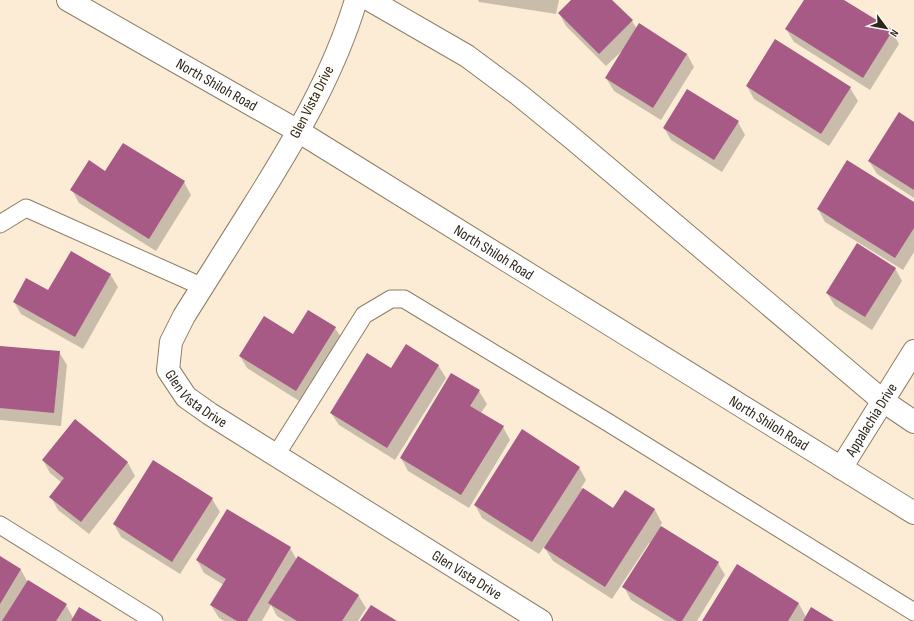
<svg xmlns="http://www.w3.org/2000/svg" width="914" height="621" font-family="'Sofia Sans Condensed',sans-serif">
  <rect width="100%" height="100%" fill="#fcecd5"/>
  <path fill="#0003" d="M 478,0 L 559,0 L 556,14 L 479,2 Z
    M 572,0 L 611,0 L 632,21 L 637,29 L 687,54 L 694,67 L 661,120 L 614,91 L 606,78 L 623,50 L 606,66 L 566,26 L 559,13 Z
    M 805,0 L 842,0 L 892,31 L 899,44 L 870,90 L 794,42 L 786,29 Z
    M 747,86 L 850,88 L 858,101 L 829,146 L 754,99 Z
    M 738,122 L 745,135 L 722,172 L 671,140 L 664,128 Z
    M 914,123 L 914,198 L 877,174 L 869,161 Z
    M 106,172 L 184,182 L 191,195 L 156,251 L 79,203 L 72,190 Z
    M 914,203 L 914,252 L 903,270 L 825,222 L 818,209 Z
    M 895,268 L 902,281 L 872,330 L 835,306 L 827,293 Z
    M 110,274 L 118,287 L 83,349 L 21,314 L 14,302 Z
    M 335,328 L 343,340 L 304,404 L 247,368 L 240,356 L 293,335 Z
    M 0,347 L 59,352 L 67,365 L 61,426 L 0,420 Z
    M 438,365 L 446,378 L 395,460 L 339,425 L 331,413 L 392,370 Z
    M 479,391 L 487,404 L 481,413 L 503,427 L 510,440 L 469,508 L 408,471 L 401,458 Z
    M 75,420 L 128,463 L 135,476 L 89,534 L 58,510 L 51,497 L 62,483 L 50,473 L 43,460 Z
    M 153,461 L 212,499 L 220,512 L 180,574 L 121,537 L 114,524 Z
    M 579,467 L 586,480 L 581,488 L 613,509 L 625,491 L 655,510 L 662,523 L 660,526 L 718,563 L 725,575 L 697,621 L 665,621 L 631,600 L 624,587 L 650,544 L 649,543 L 612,599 L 553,561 L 544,547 L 539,554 L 482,518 L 475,505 Z
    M 290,548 L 297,560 L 358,595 L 366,608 L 358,621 L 285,621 L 277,616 L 271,605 L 262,621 L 224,621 L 219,618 L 211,605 L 224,585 L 204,573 L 197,560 Z
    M 0,557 L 21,570 L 27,581 L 66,605 L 73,618 L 100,621 L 0,621 Z
    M 738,566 L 799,604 L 806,617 L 832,621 L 703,621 Z"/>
  <path fill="#a65a85" d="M 571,0 L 612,0 L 633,20 L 599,54 L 558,13 Z
    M 804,0 L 844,0 L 893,30 L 863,78 L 785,29 Z
    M 639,23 L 687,54 L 653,108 L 605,78 Z
    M 775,39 L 851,87 L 821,134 L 746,86 Z
    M 687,89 L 739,121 L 714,160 L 663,128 Z
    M 899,112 L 914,122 L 914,190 L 868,161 Z
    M 123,143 L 185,181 L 149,239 L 70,190 L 89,160 L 105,171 Z
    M 847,160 L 914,202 L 914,228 L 895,258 L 817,209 Z
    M 857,243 L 896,268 L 865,317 L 826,293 Z
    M 71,251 L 111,274 L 75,337 L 13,302 L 26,278 L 48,290 Z
    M 308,310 L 336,327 L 296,391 L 239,356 L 264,316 L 293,334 Z
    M 406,344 L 439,365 L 387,448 L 330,413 L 367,353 L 391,368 Z
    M 0,346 L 60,351 L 54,413 L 0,408 Z
    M 451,373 L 480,390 L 470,406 L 504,426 L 461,495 L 400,458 Z
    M 75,419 L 128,462 L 81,522 L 49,497 L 64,478 L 42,460 Z
    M 522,429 L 580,467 L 532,542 L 474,505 Z
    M 153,460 L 213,498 L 172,562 L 113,524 Z
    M 583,488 L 613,508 L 625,490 L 655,509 L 605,587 L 544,548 Z
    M 227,509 L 291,547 L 247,621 L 237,621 L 210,605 L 226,579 L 196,560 Z
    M 661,526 L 719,562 L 682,621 L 677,621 L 622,587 Z
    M 0,556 L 21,569 L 0,604 Z
    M 298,556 L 359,595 L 342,621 L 297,621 L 268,603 Z
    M 737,564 L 799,603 L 788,621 L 702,621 Z
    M 28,580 L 67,604 L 56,621 L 2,621 Z
    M 371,605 L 397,621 L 360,621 Z
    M 79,607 L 102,621 L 71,621 Z
    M 811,607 L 834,621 L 803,621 Z"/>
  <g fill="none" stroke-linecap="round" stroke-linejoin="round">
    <defs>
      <path id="lane" d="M 0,224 L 26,208 L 203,287
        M 276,455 L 364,315 L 391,299 L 404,299 L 609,423 L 914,612
        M 0,525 L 154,621"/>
      <g id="street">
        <path id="s1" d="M 356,0 C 334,74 293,143 252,208 C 229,244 207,280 184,316 L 171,342 L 168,370 L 186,397 L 210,414 L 541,621"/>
        <path id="s2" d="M 841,468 L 914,351"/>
      </g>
      <g id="secondary">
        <path id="s3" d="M 68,0 L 298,131 L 914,513"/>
        <path d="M 370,0 L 467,56 L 518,94 L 572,138 L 883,401 L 914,422"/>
      </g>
    </defs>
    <use href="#lane" stroke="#8f7d64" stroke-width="19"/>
    <use href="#street" stroke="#8f7d64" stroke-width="24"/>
    <use href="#secondary" stroke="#8f7d64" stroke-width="24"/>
    <use href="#lane" stroke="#fff" stroke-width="17"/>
    <use href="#street" stroke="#fff" stroke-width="22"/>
    <use href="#secondary" stroke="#fff" stroke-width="22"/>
  </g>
  <g text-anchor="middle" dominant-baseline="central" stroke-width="3.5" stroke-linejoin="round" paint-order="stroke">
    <g font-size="15" fill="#2d261b" stroke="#fffbf5">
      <text stroke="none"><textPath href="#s3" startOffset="171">North Shiloh Road</textPath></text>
      <text transform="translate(312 102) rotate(-63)">Glen Vista Drive</text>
      <text stroke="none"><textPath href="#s3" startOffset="495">North Shiloh Road</textPath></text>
      <text stroke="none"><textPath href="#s1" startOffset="459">Glen Vista Drive</textPath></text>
      <text stroke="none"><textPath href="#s2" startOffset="57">Appalachia Drive</textPath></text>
      <text stroke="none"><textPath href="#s3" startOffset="819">North Shiloh Road</textPath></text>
      <text stroke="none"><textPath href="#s1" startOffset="783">Glen Vista Drive</textPath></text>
    </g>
  </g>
  <g transform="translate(886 28) rotate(122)" stroke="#fffbf5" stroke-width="3" paint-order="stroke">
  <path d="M0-3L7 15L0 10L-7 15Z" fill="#2d261b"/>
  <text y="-6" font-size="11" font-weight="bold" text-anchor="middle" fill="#2d261b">N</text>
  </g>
</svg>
